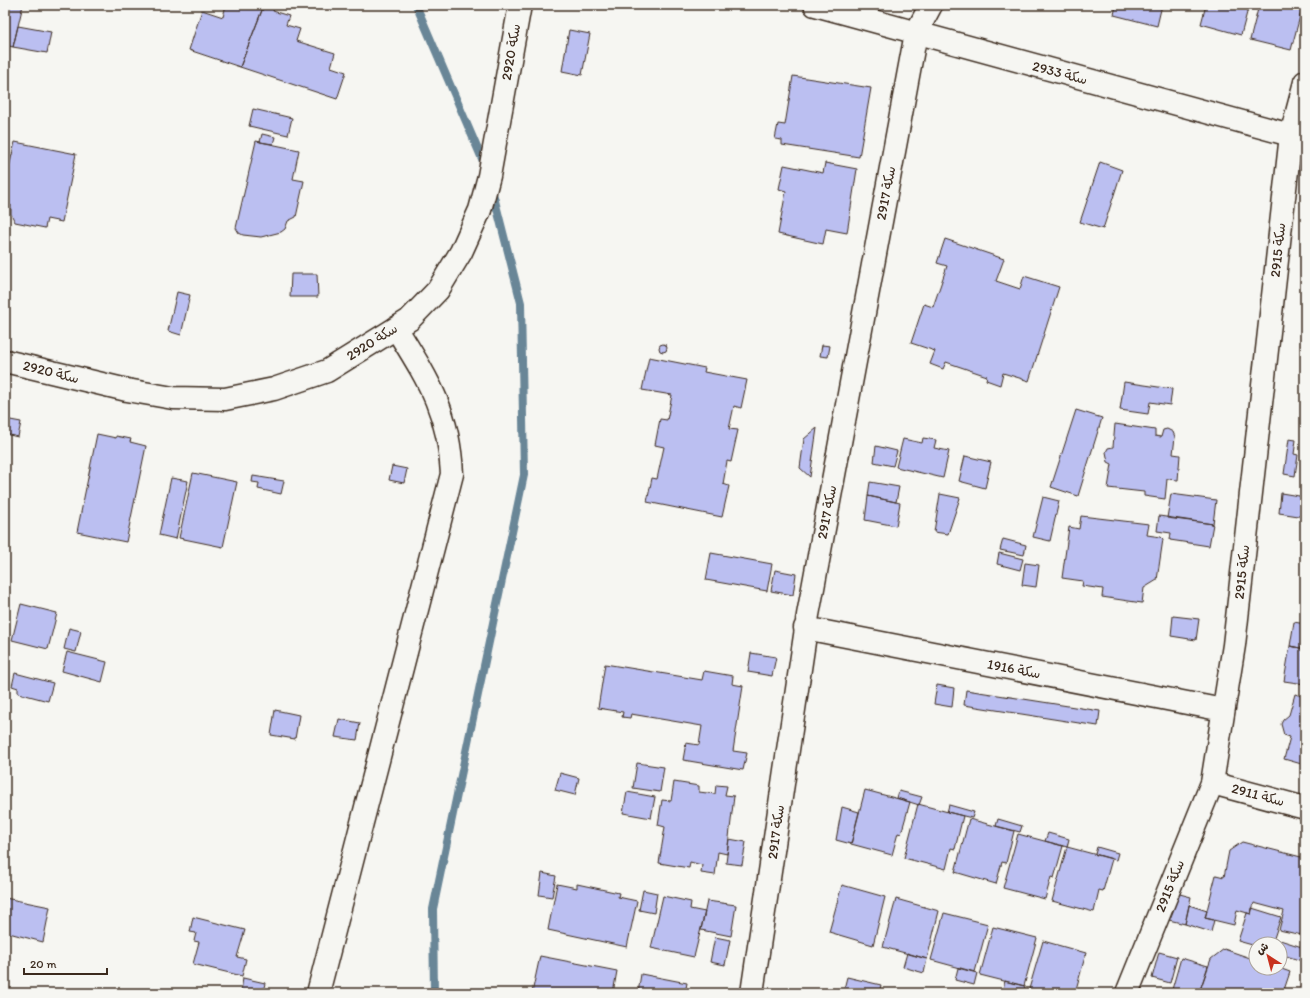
<svg xmlns="http://www.w3.org/2000/svg" width="1310" height="998" font-family="Itim,'Playpen Sans Arabic',sans-serif">
  <rect width="100%" height="100%" fill="#f6f6f2"/>
  <filter id="ink" filterUnits="userSpaceOnUse"><feTurbulence type="fractalNoise" baseFrequency=".025" numOctaves="2"/><feDisplacementMap in="SourceGraphic" scale="8" xChannelSelector="R" yChannelSelector="G"/><feConvolveMatrix kernelMatrix="1 2 1 2 8 2 1 2 1" color-interpolation-filters="sRGB"/></filter>
  <g filter="url(#ink)">
    <g fill="none" stroke-linecap="round" stroke-linejoin="round">
      <path stroke="#698697" stroke-width="8" d="M 416,5 L 485,166
        M 434,993 L 433,909 L 524,475 L 521,303 L 492,189"/>
    </g>
    <path fill="#bbbff1" stroke="#3b2a1e" d="M 5,5 L 23,5 L 13,47 L 5,45 Z
      M 226,5 L 264,5 L 240,67 L 189,50 L 202,10 L 223,17 Z
      M 264,5 L 275,5 L 273,11 L 289,16 L 286,25 L 300,29 L 296,41 L 335,53 L 331,67 L 346,72 L 337,99 L 240,67 Z
      M 1116,5 L 1162,5 L 1157,26 L 1114,15 Z
      M 1206,5 L 1249,5 L 1241,35 L 1201,24 Z
      M 1259,5 L 1303,5 L 1291,50 L 1250,40 Z
      M 18,26 L 51,32 L 47,53 L 13,47 Z
      M 569,30 L 590,34 L 582,75 L 562,71 Z
      M 793,76 L 871,88 L 859,157 L 782,145 L 782,140 L 775,139 L 778,124 L 785,125 Z
      M 253,109 L 292,118 L 288,135 L 249,126 Z
      M 262,134 L 275,137 L 273,144 L 260,142 Z
      M 256,141 L 299,150 L 293,179 L 304,181 L 296,217 L 288,221 L 285,229 L 281,232 L 261,237 L 243,235 L 239,233 L 236,228 Z
      M 15,142 L 76,154 L 62,222 L 47,219 L 45,228 L 15,222 L 11,214 L 11,205 L 5,209 L 5,184 Z
      M 1100,162 L 1122,170 L 1103,229 L 1080,222 Z
      M 825,163 L 857,169 L 847,233 L 826,229 L 823,244 L 778,234 L 786,191 L 779,189 L 784,165 L 823,173 Z
      M 945,239 L 1004,259 L 996,281 L 1020,289 L 1024,276 L 1059,287 L 1029,381 L 1003,373 L 1000,385 L 986,380 L 987,376 L 946,362 L 943,369 L 930,364 L 935,351 L 911,343 L 924,304 L 933,307 L 947,266 L 937,263 Z
      M 291,274 L 317,274 L 318,297 L 290,297 Z
      M 177,292 L 190,295 L 181,335 L 168,331 Z
      M659 348a4 4 0 1 1 8 0a4 4 0 1 1-8 0Z
      M 822,345 L 830,346 L 828,357 L 820,356 Z
      M 649,357 L 705,368 L 704,372 L 747,380 L 741,408 L 734,406 L 729,429 L 738,430 L 731,462 L 727,461 L 723,484 L 729,486 L 722,517 L 647,502 L 652,478 L 657,479 L 664,447 L 655,445 L 660,419 L 667,420 L 672,395 L 642,390 Z
      M 1124,382 L 1172,389 L 1170,405 L 1150,402 L 1148,414 L 1120,410 Z
      M 5,391 L 9,392 L 5,415 Z
      M 1076,410 L 1102,418 L 1078,496 L 1051,487 Z
      M 5,419 L 21,422 L 18,437 L 5,434 Z
      M 1115,424 L 1155,430 L 1155,436 L 1161,437 L 1163,430 L 1167,429 L 1173,432 L 1175,437 L 1173,454 L 1180,455 L 1178,480 L 1167,479 L 1165,499 L 1144,496 L 1144,492 L 1108,488 L 1112,464 L 1108,462 L 1106,452 L 1108,448 L 1113,447 Z
      M 817,428 L 810,477 L 800,468 L 804,439 Z
      M 97,434 L 116,438 L 116,436 L 131,439 L 130,442 L 146,446 L 126,542 L 77,532 Z
      M 923,438 L 936,440 L 934,448 L 949,451 L 943,478 L 896,467 L 903,439 L 922,443 Z
      M 1289,439 L 1296,440 L 1294,454 L 1298,455 L 1295,476 L 1284,474 Z
      M 876,446 L 897,451 L 893,466 L 874,462 Z
      M 965,456 L 991,462 L 985,488 L 959,481 Z
      M 392,466 L 407,469 L 404,483 L 389,480 Z
      M 193,473 L 237,482 L 223,547 L 179,538 Z
      M 253,476 L 284,481 L 281,494 L 258,489 L 259,483 L 252,482 Z
      M 171,478 L 188,481 L 176,539 L 159,535 Z
      M 870,482 L 899,487 L 896,502 L 868,496 Z
      M 1281,493 L 1305,497 L 1305,517 L 1279,513 Z
      M 940,494 L 960,498 L 948,534 L 934,532 Z
      M 1171,494 L 1216,500 L 1213,524 L 1167,518 Z
      M 868,496 L 900,503 L 896,526 L 865,520 Z
      M 1043,497 L 1059,501 L 1050,541 L 1033,537 Z
      M 1081,516 L 1149,524 L 1147,535 L 1161,537 L 1163,539 L 1157,580 L 1144,588 L 1142,603 L 1102,597 L 1103,589 L 1082,586 L 1083,581 L 1062,578 L 1069,527 L 1079,529 Z
      M 1159,516 L 1213,524 L 1209,546 L 1170,540 L 1171,533 L 1157,531 Z
      M 1003,539 L 1026,545 L 1024,555 L 1000,550 Z
      M 711,553 L 772,564 L 767,591 L 706,580 Z
      M 999,553 L 1023,559 L 1020,570 L 997,564 Z
      M 1025,563 L 1039,565 L 1036,587 L 1022,585 Z
      M 775,570 L 796,574 L 793,595 L 771,591 Z
      M 21,604 L 57,613 L 48,649 L 12,640 Z
      M 1173,616 L 1199,619 L 1196,640 L 1171,636 Z
      M 1294,622 L 1305,624 L 1305,649 L 1290,646 Z
      M 69,628 L 81,631 L 76,652 L 64,649 Z
      M 1290,646 L 1305,649 L 1305,684 L 1284,681 Z
      M 67,652 L 107,662 L 102,682 L 62,671 Z
      M 751,653 L 776,657 L 772,676 L 748,672 Z
      M 605,664 L 702,680 L 704,671 L 733,676 L 732,684 L 743,686 L 733,751 L 747,753 L 743,770 L 683,760 L 686,743 L 699,745 L 702,726 L 631,714 L 630,718 L 622,717 L 623,712 L 598,708 Z
      M 15,673 L 53,683 L 48,701 L 18,693 L 18,688 L 12,686 Z
      M 937,685 L 954,688 L 952,707 L 934,704 Z
      M 966,690 L 1100,711 L 1098,726 L 964,705 Z
      M 1295,694 L 1305,697 L 1305,765 L 1284,759 L 1290,737 L 1284,735 L 1281,724 L 1283,720 L 1289,715 Z
      M 275,710 L 299,715 L 295,739 L 271,735 Z
      M 339,719 L 360,723 L 357,740 L 335,737 Z
      M 637,763 L 664,767 L 660,792 L 633,788 Z
      M 560,773 L 579,778 L 575,795 L 555,790 Z
      M 674,782 L 699,786 L 699,792 L 715,794 L 716,785 L 727,786 L 725,795 L 734,796 L 727,854 L 718,852 L 715,875 L 701,873 L 702,865 L 690,862 L 689,868 L 659,863 L 665,827 L 658,825 L 662,800 L 671,801 Z
      M 865,790 L 910,802 L 901,834 L 898,833 L 892,855 L 851,844 Z
      M 899,791 L 922,797 L 919,805 L 897,798 Z
      M 627,792 L 655,797 L 651,818 L 623,813 Z
      M 918,804 L 963,816 L 955,849 L 951,848 L 946,869 L 904,858 Z
      M 949,805 L 974,812 L 972,818 L 947,812 Z
      M 842,807 L 859,812 L 851,844 L 836,840 Z
      M 969,819 L 1014,831 L 1006,863 L 1002,862 L 996,884 L 955,872 Z
      M 998,819 L 1022,826 L 1020,832 L 996,826 Z
      M 1048,833 L 1069,839 L 1067,847 L 1045,841 Z
      M 1018,834 L 1063,846 L 1054,878 L 1051,877 L 1045,899 L 1003,888 Z
      M 729,839 L 746,842 L 742,865 L 726,863 Z
      M 1242,842 L 1305,858 L 1305,923 L 1302,935 L 1279,930 L 1284,911 L 1254,903 L 1251,914 L 1237,910 L 1234,925 L 1205,918 L 1216,875 L 1224,877 L 1229,851 Z
      M 1067,847 L 1112,859 L 1103,891 L 1099,890 L 1094,912 L 1052,901 Z
      M 1097,847 L 1118,853 L 1116,860 L 1095,854 Z
      M 542,873 L 556,876 L 552,897 L 539,895 Z
      M 557,884 L 577,888 L 577,884 L 619,893 L 618,897 L 637,901 L 627,947 L 548,930 Z
      M 842,885 L 885,897 L 873,945 L 829,932 Z
      M 643,890 L 657,893 L 654,913 L 639,910 Z
      M 1176,893 L 1191,897 L 1185,924 L 1169,920 Z
      M 663,896 L 691,902 L 690,909 L 705,912 L 694,957 L 651,948 Z
      M 5,898 L 50,907 L 43,942 L 5,932 Z
      M 896,899 L 939,911 L 927,959 L 883,947 Z
      M 707,901 L 736,905 L 731,936 L 701,930 Z
      M 1189,905 L 1207,911 L 1205,918 L 1214,920 L 1211,932 L 1185,924 Z
      M 1252,908 L 1281,917 L 1272,944 L 1256,944 L 1256,946 L 1238,941 L 1247,913 L 1251,914 Z
      M 944,913 L 988,924 L 975,972 L 931,960 Z
      M 193,917 L 245,930 L 237,957 L 246,959 L 242,976 L 193,964 L 199,942 L 194,941 L 196,933 L 190,932 Z
      M 993,927 L 1037,938 L 1024,986 L 980,975 Z
      M 715,937 L 730,940 L 725,965 L 710,962 Z
      M 1280,940 L 1305,948 L 1305,962 L 1280,954 Z
      M 1043,941 L 1086,953 L 1075,993 L 1045,993 L 1029,989 Z
      M 1224,949 L 1256,960 L 1256,968 L 1279,968 L 1290,972 L 1283,993 L 1199,993 L 1211,959 Z
      M 1159,952 L 1177,957 L 1170,983 L 1152,978 Z
      M 907,953 L 927,959 L 924,973 L 903,967 Z
      M 540,956 L 617,971 L 613,993 L 532,993 Z
      M 1181,958 L 1208,966 L 1199,993 L 1171,993 Z
      M 958,968 L 977,973 L 974,985 L 955,980 Z
      M 641,974 L 687,983 L 685,993 L 638,993 Z
      M 847,977 L 881,985 L 879,993 L 843,993 Z
      M 243,978 L 265,983 L 263,993 L 241,992 Z
      M 1005,981 L 1025,986 L 1024,993 L 1002,993 Z"/>
    <g fill="none" stroke-linecap="round" stroke-linejoin="round">
      <defs>
        <path id="street" d="M 5,361 L 127,390 L 173,398 L 225,399 L 274,389 L 327,371 L 409,320 L 438,290 L 461,252 L 480,210 L 489,176 L 520,5
          M 805,628 L 1223,710
          M 1212,783 L 1305,808
          M 318,993 L 452,474 C 449,411 428,380 396,328
          M 752,993 L 808,615 L 916,33 L 931,5
          M 1127,993 L 1212,783 L 1234,645 L 1291,135 L 1305,82"/>
        <path id="secondary" d="M 815,5 L 1305,139"/>
      </defs>
      <use href="#street" stroke="#3b2a1e" stroke-width="25"/>
      <use href="#secondary" stroke="#3b2a1e" stroke-width="25"/>
      <use href="#street" stroke="#f6f6f2" stroke-width="22"/>
      <use href="#secondary" stroke="#f6f6f2" stroke-width="22"/>
    </g>
  </g>
  <g text-anchor="middle" dominant-baseline="central" stroke-width="3" stroke-linejoin="round" paint-order="stroke">
    <g font-size="14" fill="#3b2a1e" stroke="#f6f6f2">
      <text transform="translate(511 52) rotate(-80)">سكة 2920</text>
      <text transform="translate(1060 73) rotate(15)">سكة 2933</text>
      <text transform="translate(886 193) rotate(-79)">سكة 2917</text>
      <text transform="translate(1278 250) rotate(-84)">سكة 2915</text>
      <text transform="translate(372 342) rotate(-32)">سكة 2920</text>
      <text transform="translate(51 372) rotate(14)">سكة 2920</text>
      <text transform="translate(827 512) rotate(-79)">سكة 2917</text>
      <text transform="translate(1242 572) rotate(-84)">سكة 2915</text>
      <text transform="translate(1014 669) rotate(11)">سكة 1916</text>
      <text transform="translate(1258 795) rotate(15)">سكة 2911</text>
      <text transform="translate(776 832) rotate(-82)">سكة 2917</text>
      <text transform="translate(1170 886) rotate(-68)">سكة 2915</text>
    </g>
  </g>
  <rect width="1310" height="998" fill="none" stroke="#f6f6f2" stroke-width="20"/>
  <rect x="10" y="10" width="1290" height="978" fill="none" stroke="#3b2a1e" stroke-width="1.5" filter="url(#ink)"/>
  <g transform="translate(1268 956) rotate(324)"><circle r="19" fill="#f6f6f2" stroke="#aba49d"/>
  <path d="M0-3L7 15L0 10L-7 15Z" fill="#c8321e"/>
  <text y="-6" font-size="11" font-weight="bold" text-anchor="middle" fill="#3b2a1e">ش</text>
  </g>
  <path d="M24 968v6h83v-6" fill="none" stroke="#3b2a1e" stroke-width="2"/>
  <text x="30" y="968" font-size="12" fill="#3b2a1e" stroke="#f6f6f2" stroke-width="3" paint-order="stroke">20 m</text>
</svg>
